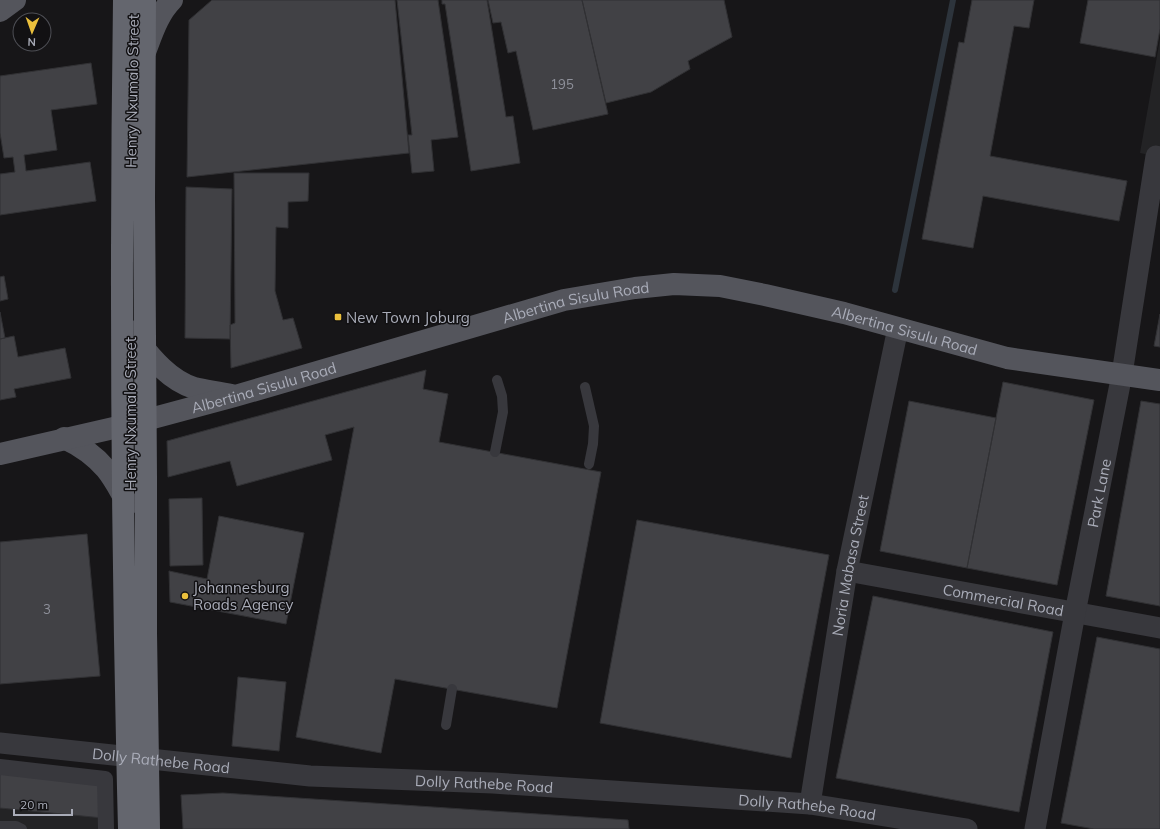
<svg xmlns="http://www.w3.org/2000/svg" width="1160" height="829" font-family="Mulish,sans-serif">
  <rect width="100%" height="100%" fill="#171618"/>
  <path fill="#232325" d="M 1160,39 L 1160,157 L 1140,153 Z
    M 0,774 L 102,784 L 103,829 L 0,829 Z"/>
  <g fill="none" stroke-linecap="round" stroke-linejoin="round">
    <path stroke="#2d343c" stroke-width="6" d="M 895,290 L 953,0"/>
  </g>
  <path fill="#414145" stroke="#313134" d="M 212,0 L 395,0 L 409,153 L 187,177 L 189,20 Z
    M 397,0 L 438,0 L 458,137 L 431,140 L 434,171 L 412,173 L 408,135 L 412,135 Z
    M 442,0 L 487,0 L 506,117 L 513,116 L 520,163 L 471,171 L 445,4 L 442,4 Z
    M 488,0 L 582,0 L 608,114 L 533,130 L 516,51 L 508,53 L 501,22 L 493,23 Z
    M 582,0 L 724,0 L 732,37 L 688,61 L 690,69 L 651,92 L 606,103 Z
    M 972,0 L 1034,0 L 1029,28 L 1014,26 L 990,156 L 1127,181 L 1119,221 L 983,196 L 973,248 L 922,239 L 959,42 L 964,43 Z
    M 1088,0 L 1160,0 L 1160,29 L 1155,57 L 1080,43 Z
    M 91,63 L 97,104 L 51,110 L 57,150 L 24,155 L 26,171 L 90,162 L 96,201 L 0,215 L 0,174 L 15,172 L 13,157 L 4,158 L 0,133 L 0,76 Z
    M 234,173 L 309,173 L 308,201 L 288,202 L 288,228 L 276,227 L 275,291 L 283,320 L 293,318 L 302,348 L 231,368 L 230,325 L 235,323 Z
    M 186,187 L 232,189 L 230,339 L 185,338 Z
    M 4,276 L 8,299 L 0,301 L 0,277 Z
    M 0,312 L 5,338 L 0,339 Z
    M 1160,314 L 1160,347 L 1154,346 Z
    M 14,336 L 18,357 L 65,348 L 71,378 L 14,389 L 16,397 L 0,400 L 0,339 Z
    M 426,370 L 423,389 L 448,394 L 439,442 L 601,472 L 557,708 L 395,679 L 381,753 L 296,737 L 354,427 L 325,435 L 332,460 L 237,486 L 230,461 L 168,477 L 167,441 Z
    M 1003,382 L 1094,400 L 1057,585 L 967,568 Z
    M 909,401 L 996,418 L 967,568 L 880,551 Z
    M 1141,401 L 1160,404 L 1160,606 L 1106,596 Z
    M 202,498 L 203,565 L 170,566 L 169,499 Z
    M 219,516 L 304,533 L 286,624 L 170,602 L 169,571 L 207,579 Z
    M 637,520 L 829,555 L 791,758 L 600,723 Z
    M 87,534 L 100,676 L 0,684 L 0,542 Z
    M 873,596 L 1053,632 L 1019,812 L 836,778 Z
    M 1097,637 L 1160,649 L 1160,829 L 1094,829 L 1061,823 Z
    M 238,677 L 286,682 L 279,751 L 232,746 Z
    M 0,774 L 102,784 L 103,818 L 0,808 Z
    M 223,793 L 628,820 L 629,829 L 183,829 L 181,795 Z"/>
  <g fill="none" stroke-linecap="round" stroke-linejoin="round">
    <path stroke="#38383d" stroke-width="10" d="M 585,387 L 594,426 L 593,444 L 589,464
      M 495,452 L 503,412 L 502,396 L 497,380
      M 446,725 L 452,689
      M 0,826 L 16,826 L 22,829"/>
    <path stroke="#38383d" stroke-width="16" d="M 0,767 L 105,779 L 106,829"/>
    <g stroke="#38383d" stroke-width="21">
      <path id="s1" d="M 847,571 L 1160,628"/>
      <path id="s2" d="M 0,743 L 310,776 L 493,783 L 810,804 L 967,829"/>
      <path id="s3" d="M 810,804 L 847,571 L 898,328"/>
      <path id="s4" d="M 1035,829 L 1075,613 L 1122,374 L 1156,156"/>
    </g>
    <g stroke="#54555c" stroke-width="22">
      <path d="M 0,11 L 15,0"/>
      <path d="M 145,52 C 152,34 158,14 172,0"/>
      <path d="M 130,331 C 148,353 166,379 194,388 C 206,391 219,392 231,395"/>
      <path d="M 64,438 C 79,445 95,456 106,469 C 115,480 121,493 128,504"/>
      <path id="s5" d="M 0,454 L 131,424 L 235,396 L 564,300 L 635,288 L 674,284 L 720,286 L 765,295 L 844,313 L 1007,358 L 1160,380"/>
    </g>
    <path stroke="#64666e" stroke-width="22" d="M 124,0 C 120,276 122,553 129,829
      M 145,0 L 144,199 L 146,476 L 146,633 L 149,829"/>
  </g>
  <g fill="#ebc03c" stroke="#121113" stroke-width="1.5">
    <rect x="334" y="313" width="8" height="8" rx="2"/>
    <circle cx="185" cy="596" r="4"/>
  </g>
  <g text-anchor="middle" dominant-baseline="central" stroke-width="3" stroke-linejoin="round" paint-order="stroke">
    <g font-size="13" fill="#8f919b">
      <text x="562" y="84">195</text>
      <text x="47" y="609">3</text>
    </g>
    <g font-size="15" fill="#a9acb8" stroke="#121113">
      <text transform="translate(132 91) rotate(-89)">Henry Nxumalo Street</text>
      <text stroke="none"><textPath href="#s5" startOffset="596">Albertina Sisulu Road</textPath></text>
      <text stroke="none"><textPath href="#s5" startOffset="932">Albertina Sisulu Road</textPath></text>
      <text stroke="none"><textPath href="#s5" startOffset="272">Albertina Sisulu Road</textPath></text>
      <text transform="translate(130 414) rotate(-90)">Henry Nxumalo Street</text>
      <text stroke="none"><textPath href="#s4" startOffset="342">Park Lane</textPath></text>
      <text stroke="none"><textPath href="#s3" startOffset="242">Noria Mabasa Street</textPath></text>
      <text stroke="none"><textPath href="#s1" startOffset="159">Commercial Road</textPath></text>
      <text stroke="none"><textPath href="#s2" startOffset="162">Dolly Rathebe Road</textPath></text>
      <text stroke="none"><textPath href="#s2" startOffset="486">Dolly Rathebe Road</textPath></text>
      <text stroke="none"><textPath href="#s2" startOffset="810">Dolly Rathebe Road</textPath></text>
    </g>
    <g font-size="15" fill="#a9acb8" stroke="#121113" text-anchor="start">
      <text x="346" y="317">New Town Joburg</text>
      <text x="193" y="587">Johannesburg<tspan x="193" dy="17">Roads Agency</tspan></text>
    </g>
  </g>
  <g transform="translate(32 32) rotate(182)"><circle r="19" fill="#121113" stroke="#4e4f55"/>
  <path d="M0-3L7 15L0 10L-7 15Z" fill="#ebc03c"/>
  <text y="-6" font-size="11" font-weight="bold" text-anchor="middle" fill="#a9acb8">N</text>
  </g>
  <path d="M14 809v6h58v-6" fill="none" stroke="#a9acb8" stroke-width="2"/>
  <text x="20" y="809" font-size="12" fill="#a9acb8" stroke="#121113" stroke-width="3" paint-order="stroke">20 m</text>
</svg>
